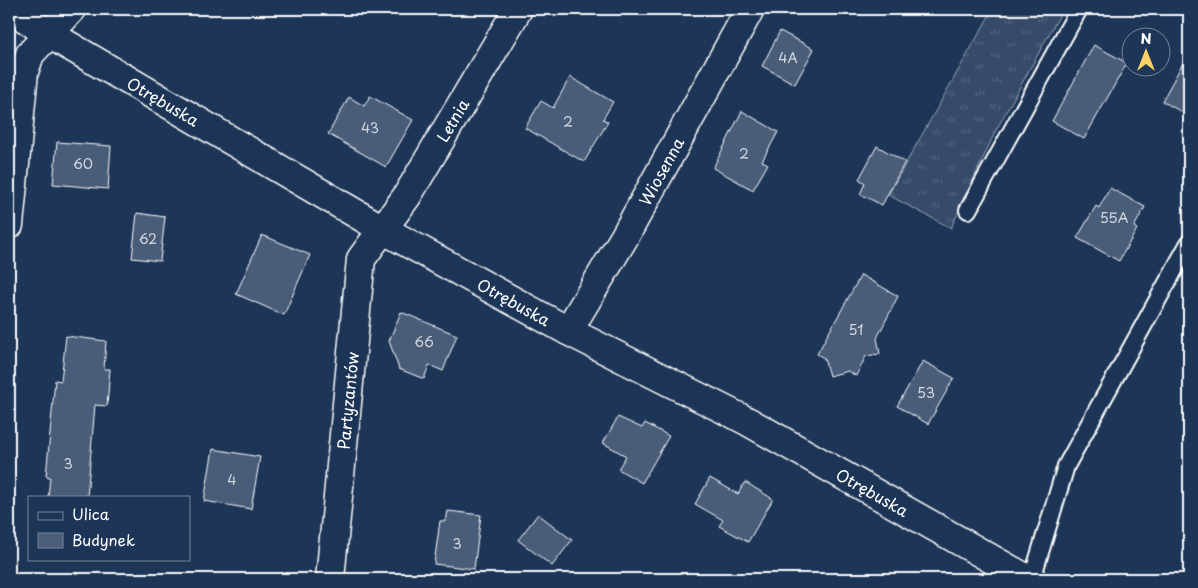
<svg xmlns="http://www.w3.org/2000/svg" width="1198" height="588" font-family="'Playpen Sans',sans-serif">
  <defs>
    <pattern id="grass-tufts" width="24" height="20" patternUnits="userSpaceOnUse" patternTransform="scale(1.25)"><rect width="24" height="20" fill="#364b69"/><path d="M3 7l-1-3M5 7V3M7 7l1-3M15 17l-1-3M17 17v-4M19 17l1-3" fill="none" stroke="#546680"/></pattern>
  </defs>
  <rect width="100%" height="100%" fill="#1d3557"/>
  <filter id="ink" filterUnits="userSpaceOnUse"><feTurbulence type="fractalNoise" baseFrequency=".02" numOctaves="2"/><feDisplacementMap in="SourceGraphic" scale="10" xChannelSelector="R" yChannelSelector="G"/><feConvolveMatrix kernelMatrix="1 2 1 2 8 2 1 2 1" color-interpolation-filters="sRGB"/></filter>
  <g filter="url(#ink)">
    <path fill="url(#grass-tufts)" stroke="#9aa5b4" d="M 993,9 L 1063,9 L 995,132 L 951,228 L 888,195 Z"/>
    <path fill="#4a5d79" stroke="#fff" d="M 780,31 L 814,49 L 795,84 L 762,66 Z
      M 1094,45 L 1127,63 L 1084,139 L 1052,121 Z
      M 1189,52 L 1189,116 L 1162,101 Z
      M 570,77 L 613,102 L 603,119 L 608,122 L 584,162 L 525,128 L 541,101 L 553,108 Z
      M 370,96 L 413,120 L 386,167 L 328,134 L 349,97 L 364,106 Z
      M 742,111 L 778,132 L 762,161 L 768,164 L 753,190 L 713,168 Z
      M 57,142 L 111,146 L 108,189 L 53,184 Z
      M 877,146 L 905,162 L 882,205 L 860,194 L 865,183 L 859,179 Z
      M 1110,188 L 1145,207 L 1134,227 L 1137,229 L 1119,261 L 1077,238 L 1096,206 L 1099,208 Z
      M 137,213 L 165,217 L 160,261 L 132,258 Z
      M 262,235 L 310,255 L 284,315 L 236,294 Z
      M 861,275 L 898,296 L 877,338 L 880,354 L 866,356 L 856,376 L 848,371 L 829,376 L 824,358 L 817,354 Z
      M 401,312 L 457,335 L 443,371 L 429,365 L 424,379 L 399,369 L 389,341 Z
      M 66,336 L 106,341 L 104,369 L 110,369 L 107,406 L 95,405 L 87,497 L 48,497 L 50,477 L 46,476 L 55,380 L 61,381 Z
      M 923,361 L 954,378 L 928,424 L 897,406 Z
      M 618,417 L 642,428 L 645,423 L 669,436 L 642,483 L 618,469 L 626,456 L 603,443 Z
      M 213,449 L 260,457 L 251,509 L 204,501 Z
      M 710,478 L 738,494 L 745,482 L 773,499 L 748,542 L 719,526 L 723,520 L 695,504 Z
      M 448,511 L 481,515 L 474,569 L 434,564 L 440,521 L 446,521 Z
      M 538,514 L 572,540 L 552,566 L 518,540 Z"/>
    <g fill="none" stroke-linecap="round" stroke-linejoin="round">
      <defs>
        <path id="service" d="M 968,210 L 1079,9
          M 1032,579 L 1066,466 L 1189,243"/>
        <g id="minor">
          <path id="s1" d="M 11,9 L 49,34 L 384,230 L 568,331 L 747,421 L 1027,579"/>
          <path d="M 9,225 L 24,72 L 30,54 L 72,9"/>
          <path id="s2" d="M 568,331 L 625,236 L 750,9"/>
          <path id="s3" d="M 330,579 L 361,259 L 407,196 L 518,9"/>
        </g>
      </defs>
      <use href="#service" stroke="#fff" stroke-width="20"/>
      <use href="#minor" stroke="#fff" stroke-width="31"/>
      <use href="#service" stroke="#1d3557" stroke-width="16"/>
      <use href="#minor" stroke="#1d3557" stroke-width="28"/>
    </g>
  </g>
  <g text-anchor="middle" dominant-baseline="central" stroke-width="4.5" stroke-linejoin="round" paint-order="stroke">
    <g font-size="14" fill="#d2d6de">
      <text x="788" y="57">4A</text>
      <text x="568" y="121">2</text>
      <text x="370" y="127">43</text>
      <text x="744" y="153">2</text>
      <text x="83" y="163">60</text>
      <text x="1114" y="217">55A</text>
      <text x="148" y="238">62</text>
      <text x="856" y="329">51</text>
      <text x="424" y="341">66</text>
      <text x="926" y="392">53</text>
      <text x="68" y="463">3</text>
      <text x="232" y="479">4</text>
      <text x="457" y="543">3</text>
    </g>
    <g font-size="16" fill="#fff" stroke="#1d3557">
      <text stroke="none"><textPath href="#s1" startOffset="178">Otrębuska</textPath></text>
      <text stroke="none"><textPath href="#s3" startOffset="488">Letnia</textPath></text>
      <text stroke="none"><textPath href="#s2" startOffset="185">Wiosenna</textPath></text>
      <text stroke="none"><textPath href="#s1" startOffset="582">Otrębuska</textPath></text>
      <text stroke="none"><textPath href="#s3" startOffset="179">Partyzantów</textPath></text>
      <text stroke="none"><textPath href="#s1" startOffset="988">Otrębuska</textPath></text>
    </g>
  </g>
  <rect width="1198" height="588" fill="none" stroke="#1d3557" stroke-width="30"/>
  <rect x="15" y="15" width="1168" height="558" fill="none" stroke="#fff" stroke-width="2" filter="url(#ink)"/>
  <rect x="28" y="496" width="162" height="65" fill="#1d3557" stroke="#77869a"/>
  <rect x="38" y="512" width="25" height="8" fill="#1d3557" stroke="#77869a"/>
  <text x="72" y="520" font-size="15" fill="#ffffff">Ulica</text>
  <rect x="38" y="533" width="25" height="15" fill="#4a5d79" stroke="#77869a"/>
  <text x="72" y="546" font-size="15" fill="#ffffff">Budynek</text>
  <g transform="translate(1146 52)"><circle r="24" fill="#1d3557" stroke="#77869a"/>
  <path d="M0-4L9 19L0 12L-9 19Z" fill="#ffd166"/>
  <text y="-8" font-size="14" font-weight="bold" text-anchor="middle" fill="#ffffff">N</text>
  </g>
</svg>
